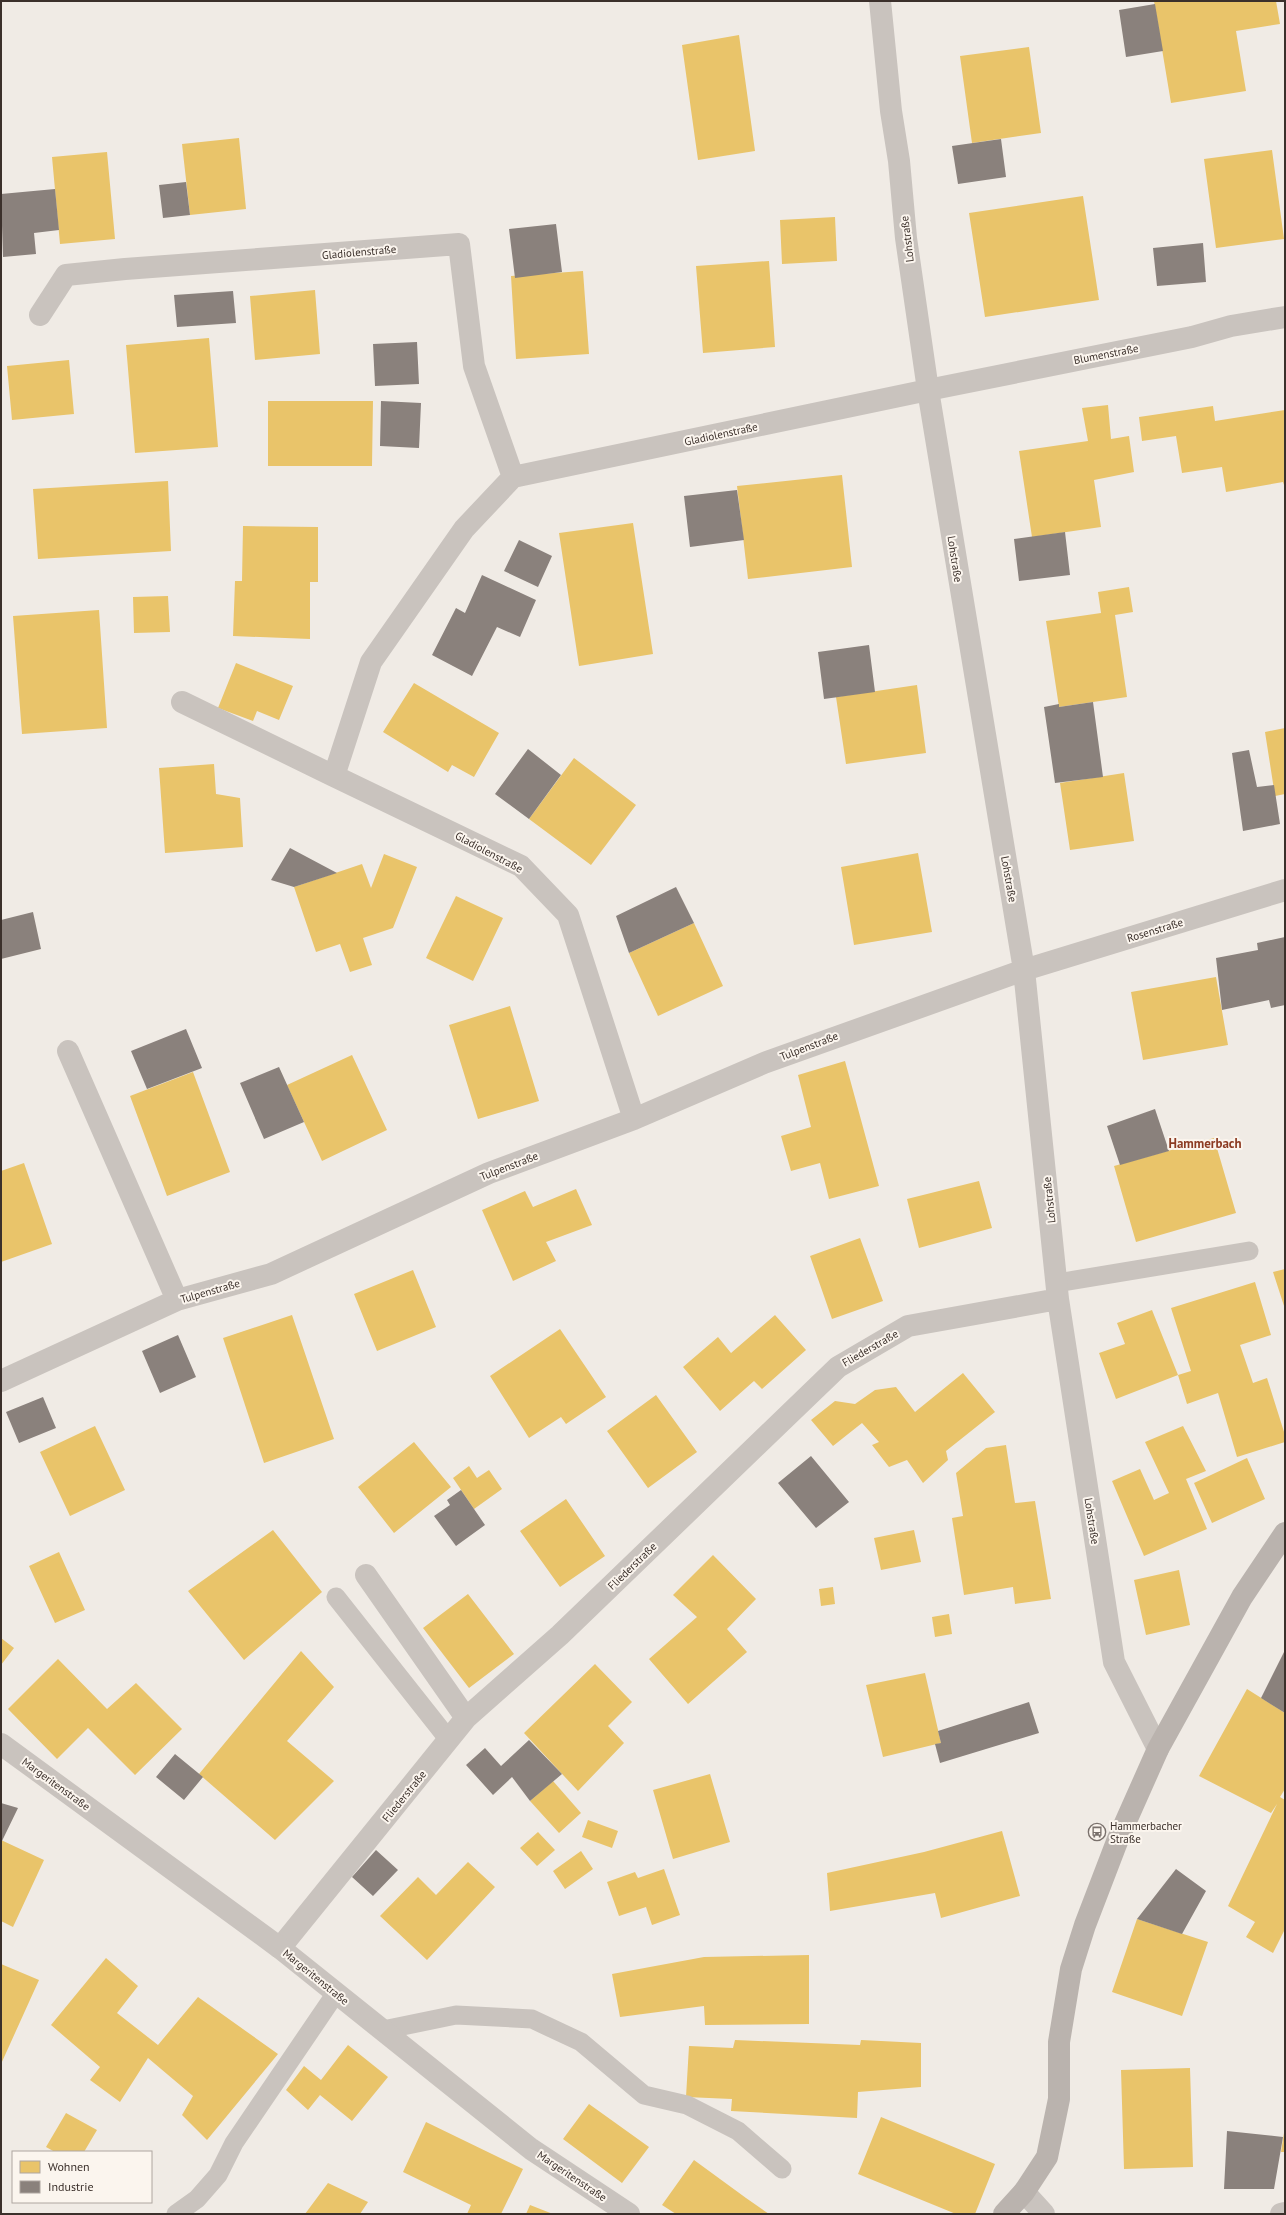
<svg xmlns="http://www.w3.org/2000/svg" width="1286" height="2215" font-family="'PT Sans',sans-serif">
  <rect width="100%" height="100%" fill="#f0ebe5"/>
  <path fill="#e9c46a" d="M 1154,1 L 1276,1 L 1280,24 L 1236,31 L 1246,91 L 1171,103 Z
    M 739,35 L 755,151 L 698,160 L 682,45 Z
    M 1029,47 L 1041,133 L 972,143 L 960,56 Z
    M 239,138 L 246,209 L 190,215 L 182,144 Z
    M 1272,150 L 1284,239 L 1216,248 L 1204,159 Z
    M 107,152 L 115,239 L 60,244 L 52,157 Z
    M 1083,196 L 1099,300 L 985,317 L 969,213 Z
    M 835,217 L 837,261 L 782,264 L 780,220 Z
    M 769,261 L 775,347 L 703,353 L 696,266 Z
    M 583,271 L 589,354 L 516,359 L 511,276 Z
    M 315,290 L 320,354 L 255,360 L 250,296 Z
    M 209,338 L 218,447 L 135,453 L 126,345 Z
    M 69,360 L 74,414 L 12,420 L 7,366 Z
    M 268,401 L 373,401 L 372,466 L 268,466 Z
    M 1108,405 L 1111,439 L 1129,436 L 1134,472 L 1094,480 L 1101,527 L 1032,537 L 1019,451 L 1088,441 L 1082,408 Z
    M 1213,406 L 1215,421 L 1285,410 L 1285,488 L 1283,482 L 1226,492 L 1222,467 L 1182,473 L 1176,436 L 1142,441 L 1139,417 Z
    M 842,475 L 852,567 L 748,579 L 737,486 Z
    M 168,481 L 171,551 L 38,559 L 33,489 Z
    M 633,523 L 653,654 L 579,666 L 559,533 Z
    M 243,526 L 318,527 L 318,582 L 310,582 L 310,639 L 233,636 L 235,581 L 242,581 Z
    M 1129,587 L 1133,612 L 1115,615 L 1127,697 L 1059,707 L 1046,621 L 1101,613 L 1098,592 Z
    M 168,596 L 170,632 L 134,633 L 133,597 Z
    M 99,610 L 107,728 L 22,734 L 13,616 Z
    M 236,663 L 293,686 L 279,720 L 257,711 L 253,721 L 218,708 Z
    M 414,683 L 499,733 L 474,777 L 452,765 L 448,772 L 383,732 Z
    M 917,685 L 926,753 L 846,764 L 836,697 Z
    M 1285,728 L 1285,794 L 1275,796 L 1265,732 Z
    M 574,758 L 636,805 L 591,865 L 529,819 Z
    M 214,764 L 216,794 L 240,798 L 243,847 L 165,853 L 159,768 Z
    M 1124,773 L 1134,841 L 1070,850 L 1060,783 Z
    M 918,853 L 932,932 L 854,945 L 841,867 Z
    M 384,854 L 417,867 L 393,928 L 363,938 L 372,965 L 350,972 L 340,944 L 316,952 L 294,887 L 362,864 L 371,888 Z
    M 456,896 L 503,918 L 473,981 L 426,958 Z
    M 694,923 L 723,986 L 658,1016 L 629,953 Z
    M 1216,977 L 1228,1045 L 1143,1060 L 1131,992 Z
    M 510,1006 L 539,1101 L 478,1119 L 449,1025 Z
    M 352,1055 L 387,1130 L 322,1161 L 287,1085 Z
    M 845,1061 L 879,1186 L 829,1199 L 820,1163 L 791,1171 L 781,1136 L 811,1127 L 798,1075 Z
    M 193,1072 L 230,1172 L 167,1196 L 130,1096 Z
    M 1214,1138 L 1236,1213 L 1136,1242 L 1114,1166 Z
    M 24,1163 L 52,1244 L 1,1262 L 1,1171 Z
    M 979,1181 L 992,1228 L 919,1248 L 907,1199 Z
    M 576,1189 L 592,1225 L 546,1242 L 556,1261 L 513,1281 L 482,1210 L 525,1191 L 533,1207 Z
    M 860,1238 L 883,1301 L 832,1319 L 810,1256 Z
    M 1285,1269 L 1285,1309 L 1273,1272 Z
    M 413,1270 L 436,1327 L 377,1351 L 354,1294 Z
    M 1255,1282 L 1271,1335 L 1240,1345 L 1253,1383 L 1267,1378 L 1285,1435 L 1285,1442 L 1237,1457 L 1218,1393 L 1187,1404 L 1178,1375 L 1191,1371 L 1171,1308 Z
    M 1152,1310 L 1178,1375 L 1116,1399 L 1099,1353 L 1125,1344 L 1117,1323 Z
    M 292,1315 L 334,1439 L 264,1463 L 223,1338 Z
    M 775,1315 L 806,1350 L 762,1389 L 754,1381 L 720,1411 L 683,1367 L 718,1337 L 731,1353 Z
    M 560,1329 L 606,1397 L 566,1424 L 561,1417 L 529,1438 L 490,1376 Z
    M 963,1373 L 995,1412 L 946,1451 L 948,1460 L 923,1483 L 907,1460 L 889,1467 L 872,1445 L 879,1442 L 862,1423 L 833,1446 L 811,1420 L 835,1401 L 855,1404 L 875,1390 L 896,1387 L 915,1412 Z
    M 656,1395 L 697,1452 L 648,1488 L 607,1431 Z
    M 95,1426 L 125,1490 L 70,1516 L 40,1452 Z
    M 1183,1426 L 1206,1471 L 1186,1479 L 1207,1529 L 1144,1556 L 1112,1481 L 1140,1469 L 1154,1500 L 1169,1493 L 1145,1442 Z
    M 414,1442 L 451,1487 L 394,1533 L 358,1487 Z
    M 1006,1445 L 1015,1503 L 1035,1501 L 1051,1599 L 1015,1604 L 1013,1587 L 964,1595 L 952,1518 L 963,1516 L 956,1473 L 986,1448 Z
    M 1247,1458 L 1265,1499 L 1212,1523 L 1194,1483 Z
    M 469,1466 L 477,1478 L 489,1470 L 502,1489 L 474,1509 L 453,1478 Z
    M 566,1499 L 605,1556 L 560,1587 L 520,1531 Z
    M 273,1530 L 322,1592 L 244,1660 L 188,1591 Z
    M 914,1530 L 921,1562 L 881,1570 L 874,1538 Z
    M 59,1552 L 85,1610 L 55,1623 L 29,1566 Z
    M 713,1555 L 756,1599 L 727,1629 L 747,1652 L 688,1704 L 649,1659 L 697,1617 L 673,1595 Z
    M 1179,1570 L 1190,1625 L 1146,1635 L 1134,1580 Z
    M 833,1587 L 835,1604 L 821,1606 L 819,1589 Z
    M 468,1594 L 514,1654 L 469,1688 L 423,1628 Z
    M 949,1614 L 952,1634 L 935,1637 L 932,1617 Z
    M 1,1638 L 14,1648 L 1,1665 Z
    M 301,1651 L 334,1687 L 287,1741 L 334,1781 L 275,1840 L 199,1774 Z
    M 58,1659 L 107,1709 L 136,1683 L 182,1729 L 135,1775 L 88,1728 L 57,1759 L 8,1709 Z
    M 595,1664 L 632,1702 L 608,1726 L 624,1743 L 578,1791 L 524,1733 Z
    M 925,1673 L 941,1743 L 883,1757 L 866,1685 Z
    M 1247,1689 L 1285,1713 L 1285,1789 L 1280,1797 L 1285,1800 L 1285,1929 L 1273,1953 L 1246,1937 L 1255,1922 L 1228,1906 L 1277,1804 L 1271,1813 L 1199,1776 Z
    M 710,1774 L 730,1842 L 673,1859 L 653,1790 Z
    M 553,1781 L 581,1813 L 559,1833 L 530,1801 Z
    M 588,1820 L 618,1831 L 612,1848 L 582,1837 Z
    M 1002,1831 L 1020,1896 L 941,1918 L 935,1893 L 830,1911 L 827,1873 L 924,1852 Z
    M 538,1832 L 555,1850 L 537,1866 L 520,1848 Z
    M 1,1840 L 44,1860 L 13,1927 L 1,1921 Z
    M 581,1851 L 593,1869 L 565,1889 L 553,1871 Z
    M 468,1862 L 495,1887 L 427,1960 L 380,1916 L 418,1877 L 436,1895 Z
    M 664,1869 L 680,1915 L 652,1925 L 646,1907 L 619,1916 L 607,1882 L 635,1872 L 638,1878 Z
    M 1137,1919 L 1208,1942 L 1182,2016 L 1112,1992 Z
    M 809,1955 L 809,2024 L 705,2025 L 704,2006 L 620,2017 L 612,1974 L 704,1957 Z
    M 106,1958 L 138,1986 L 117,2013 L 158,2045 L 198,1997 L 278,2054 L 207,2140 L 182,2115 L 193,2096 L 148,2058 L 120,2102 L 90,2080 L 100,2067 L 51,2025 Z
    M 1,1964 L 39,1980 L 1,2064 Z
    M 735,2040 L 860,2045 L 861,2040 L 921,2043 L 921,2087 L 858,2092 L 857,2118 L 731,2111 L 732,2099 L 686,2097 L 689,2046 L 733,2048 Z
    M 348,2045 L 388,2077 L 352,2121 L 320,2095 L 308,2110 L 286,2090 L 304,2066 L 321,2080 Z
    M 1190,2068 L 1193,2167 L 1124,2169 L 1121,2070 Z
    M 589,2104 L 649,2147 L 622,2183 L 563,2139 Z
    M 66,2113 L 97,2130 L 84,2152 L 55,2152 L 46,2147 Z
    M 881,2117 L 995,2164 L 975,2214 L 956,2214 L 858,2174 Z
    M 426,2122 L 523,2169 L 501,2214 L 467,2214 L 471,2205 L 403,2172 Z
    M 1284,2133 L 1285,2133 L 1285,2152 L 1281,2152 Z
    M 694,2160 L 746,2198 L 769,2214 L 676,2214 L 662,2205 Z
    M 328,2183 L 368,2202 L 360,2214 L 305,2214 Z
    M 530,2205 L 553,2214 L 526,2214 Z"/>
  <path fill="#8a817c" d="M 1155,4 L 1163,51 L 1126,57 L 1119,10 Z
    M 1001,139 L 1006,177 L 958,184 L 952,146 Z
    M 186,182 L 190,215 L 163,218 L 159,185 Z
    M 55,189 L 59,230 L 34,233 L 36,254 L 3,257 L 1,194 Z
    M 556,224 L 562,272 L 515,278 L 509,229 Z
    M 1203,243 L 1206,282 L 1157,286 L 1153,248 Z
    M 233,291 L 236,323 L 177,327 L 174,295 Z
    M 417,342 L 419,384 L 375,386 L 373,344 Z
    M 381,401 L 421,403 L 419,448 L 380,446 Z
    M 737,490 L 744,540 L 690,547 L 684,496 Z
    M 1065,532 L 1070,575 L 1019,581 L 1014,539 Z
    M 519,540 L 552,556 L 538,587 L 504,571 Z
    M 482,575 L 536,600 L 520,637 L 497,627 L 472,676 L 432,655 L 456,608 L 465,613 Z
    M 869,645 L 875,692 L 824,699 L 818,652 Z
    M 1093,702 L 1103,777 L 1055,783 L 1044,707 L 1059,704 L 1059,707 Z
    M 528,749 L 561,775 L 529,819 L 495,794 Z
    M 1249,750 L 1257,787 L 1274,785 L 1280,824 L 1243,831 L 1232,753 Z
    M 290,848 L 337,873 L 294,887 L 271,880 Z
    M 676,887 L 694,923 L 629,953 L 616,916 Z
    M 33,912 L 41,949 L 1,959 L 1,920 Z
    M 1285,937 L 1285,1005 L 1271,1008 L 1269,1000 L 1222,1010 L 1216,958 L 1258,950 L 1257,943 Z
    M 186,1029 L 202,1068 L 147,1089 L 131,1051 Z
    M 279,1067 L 304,1122 L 264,1139 L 240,1083 Z
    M 1155,1109 L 1169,1151 L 1120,1165 L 1107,1126 Z
    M 178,1335 L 196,1377 L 160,1393 L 142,1351 Z
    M 43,1397 L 56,1428 L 19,1443 L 6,1412 Z
    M 811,1456 L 849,1502 L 816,1528 L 778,1483 Z
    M 461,1490 L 485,1525 L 456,1546 L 434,1516 L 450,1505 L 447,1500 Z
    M 1285,1650 L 1285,1713 L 1261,1698 Z
    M 1029,1702 L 1039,1733 L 940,1763 L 935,1744 L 941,1743 L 938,1731 Z
    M 529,1740 L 562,1774 L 530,1801 L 512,1777 L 493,1795 L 466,1765 L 485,1748 L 501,1766 Z
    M 175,1754 L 203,1777 L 184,1800 L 156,1777 Z
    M 1,1803 L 18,1808 L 2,1841 L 1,1840 Z
    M 376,1850 L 398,1870 L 373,1896 L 352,1877 Z
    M 1176,1869 L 1206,1891 L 1182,1934 L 1137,1919 Z
    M 1227,2131 L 1283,2137 L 1274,2189 L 1224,2189 Z"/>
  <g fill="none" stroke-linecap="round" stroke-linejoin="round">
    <path stroke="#c9c3be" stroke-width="19" d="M 1057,1283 L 1249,1251
      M 336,1597 L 449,1740
      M 383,2030 L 456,2015 L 532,2019 L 581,2042 L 644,2095 L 687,2105 L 738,2131 L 782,2169
      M 176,2214 L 197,2199 L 218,2175 L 234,2143 L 336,1993"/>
    <path stroke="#c9c3be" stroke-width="22" d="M 880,1 L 891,111 L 899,161 L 906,238 L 928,390 L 1024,970 L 1058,1299 L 1114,1662 L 1158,1749
      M 40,315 L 66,275 L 125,269 L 459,244 L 474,366 L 513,477
      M 182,702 L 334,776
      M 68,1051 L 177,1300
      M 634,1119 L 568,915 L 521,866 L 334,776 L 371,662 L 464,529 L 513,477 L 928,390 L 1192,337 L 1231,326 L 1285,317
      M 1,1381 L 177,1300 L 271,1274 L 489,1173 L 634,1119 L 764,1063 L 1024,970 L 1285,890
      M 366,1575 L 466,1718
      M 280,1948 L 466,1718 L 560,1635 L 838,1367 L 908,1326 L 1058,1299
      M 1024,2192 L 1044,2214
      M 1281,2214 L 1285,2213"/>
    <path stroke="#c9c3be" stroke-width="22" d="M 1,1744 L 280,1948 L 531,2149 L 629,2214"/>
    <path stroke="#bab3ae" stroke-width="22" d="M 1004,2214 L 1024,2192 L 1047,2157 L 1059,2099 L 1059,2042 L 1071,1969 L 1085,1925 L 1118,1839 L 1158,1749 L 1242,1597 L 1285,1533"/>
  </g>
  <defs>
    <symbol id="bus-ring" viewBox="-11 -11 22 22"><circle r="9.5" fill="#fbf5ee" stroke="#7a716c" stroke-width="1.5"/><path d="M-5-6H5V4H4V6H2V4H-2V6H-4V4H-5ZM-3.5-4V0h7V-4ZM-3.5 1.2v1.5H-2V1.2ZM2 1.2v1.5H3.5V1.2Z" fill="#7a716c"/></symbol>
  </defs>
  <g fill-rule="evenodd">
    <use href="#bus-ring" x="1087" y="1822" width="20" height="20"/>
  </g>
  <g text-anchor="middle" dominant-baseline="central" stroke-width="4" stroke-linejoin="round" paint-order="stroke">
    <g font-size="11" fill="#3b302b" stroke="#fbf5ee">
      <text transform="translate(907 239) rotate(-97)">Lohstraße</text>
      <text transform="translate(359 252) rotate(-5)">Gladiolenstraße</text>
      <text transform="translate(1106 354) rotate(-11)">Blumenstraße</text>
      <text transform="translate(721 434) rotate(-12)">Gladiolenstraße</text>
      <text transform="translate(955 559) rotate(81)">Lohstraße</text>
      <text transform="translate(489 852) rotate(28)">Gladiolenstraße</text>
      <text transform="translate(1009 879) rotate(80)">Lohstraße</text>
      <text transform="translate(1155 930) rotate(-17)">Rosenstraße</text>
      <text transform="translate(809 1046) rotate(-21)">Tulpenstraße</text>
      <text transform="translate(509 1166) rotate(-21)">Tulpenstraße</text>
      <text transform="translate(1049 1200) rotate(-96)">Lohstraße</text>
      <text transform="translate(210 1291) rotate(-16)">Tulpenstraße</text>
      <text transform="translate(870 1348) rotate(-30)">Fliederstraße</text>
      <text transform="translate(1092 1521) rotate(81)">Lohstraße</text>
      <text transform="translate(632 1566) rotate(-44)">Fliederstraße</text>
      <text transform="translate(56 1784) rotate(36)">Margeritenstraße</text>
      <text transform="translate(404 1796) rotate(-51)">Fliederstraße</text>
      <text transform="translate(316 1977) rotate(39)">Margeritenstraße</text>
      <text transform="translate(572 2176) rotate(34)">Margeritenstraße</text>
    </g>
    <g font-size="11" fill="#3b302b" stroke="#fbf5ee" text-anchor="start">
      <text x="1110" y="1826">Hammerbacher<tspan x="1110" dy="13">Straße</tspan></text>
    </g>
    <g font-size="13" font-weight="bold" fill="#8c3b22" stroke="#fbf5ee">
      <text x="1205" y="1143">Hammerbach</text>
    </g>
  </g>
  <rect width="1286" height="2215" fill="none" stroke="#3b302b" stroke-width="4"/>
  <rect x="12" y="2151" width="140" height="52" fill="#fbf5ee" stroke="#aea6a0"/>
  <rect x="20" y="2161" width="20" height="12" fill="#e9c46a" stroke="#aea6a0"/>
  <text x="48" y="2171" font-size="12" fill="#3b302b">Wohnen</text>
  <rect x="20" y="2181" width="20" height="12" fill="#8a817c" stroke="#aea6a0"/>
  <text x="48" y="2191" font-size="12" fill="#3b302b">Industrie</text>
</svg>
